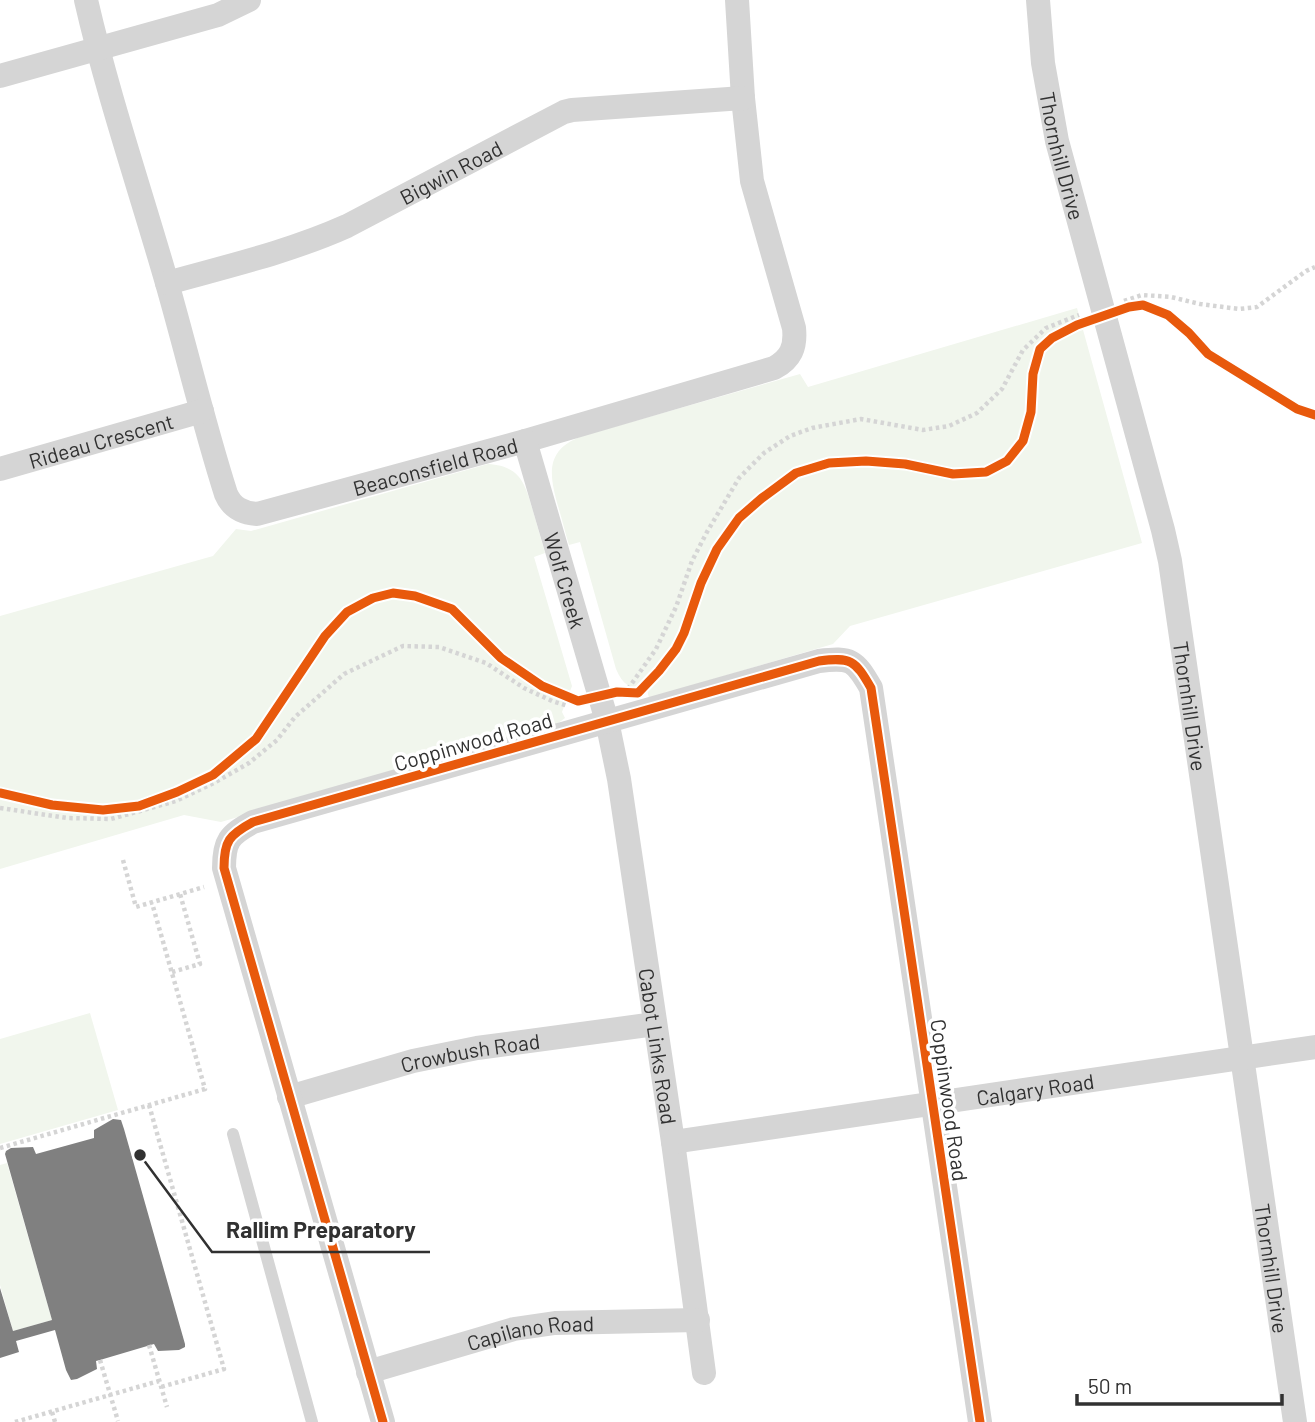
<svg xmlns="http://www.w3.org/2000/svg" width="1315" height="1422" font-family="Barlow,sans-serif">
  <rect width="100%" height="100%" fill="#fff"/>
  <path fill="#f1f6ed" d="M 1077,308 L 1142,543 L 850,626 L 833,644 L 649,698 L 647,690 C 630,689 623,685 616,669 L 580,542 L 569,545 C 565,532 562,519 558,506 C 549,474 545,450 582,436 L 800,374 L 808,387 Z
    M 488,464 C 521,466 525,484 533,511 C 537,525 541,539 545,553 L 534,557 L 572,686 L 562,712 L 565,718 L 557,724 L 221,822 L 184,815 L 0,869 L 0,616 L 213,556 L 236,529 L 251,531 Z
    M 90,1013 L 118,1110 L 0,1144 L 0,1039 Z
    M 7,1163 L 52,1320 L 13,1331 L 0,1285 L 0,1165 Z"/>
  <path fill="#808080" d="M 113,1119 L 121,1120 L 124,1129 L 185,1344 L 185,1347 L 179,1350 L 158,1351 L 154,1344 L 100,1360 L 96,1361 L 97,1369 L 77,1379 L 71,1380 L 66,1370 L 55,1330 L 16,1341 L 19,1352 L 0,1358 L 0,1288 L 13,1331 L 52,1320 L 5,1154 L 6,1151 L 11,1148 L 33,1147 L 36,1154 L 94,1138 L 94,1130 Z"/>
  <g fill="none" stroke-linecap="round" stroke-linejoin="round">
    <path stroke="#d5d5d5" stroke-width="4.5" stroke-dasharray="3.5 3.5" stroke-linecap="butt" d="M 1124,301 L 1142,295 L 1171,297 L 1200,304 L 1239,309 L 1257,307 L 1306,271 L 1315,267
      M 628,689 L 656,649 L 676,607 L 692,561 L 707,532 L 739,478 L 764,453 L 790,436 L 812,428 L 861,419 L 923,430 L 949,426 L 977,413 L 1002,389 L 1023,350 L 1046,328 L 1079,315
      M 0,808 L 67,818 L 111,819 L 176,801 L 214,783 L 249,763 L 277,740 L 295,717 L 344,674 L 403,646 L 439,647 L 486,663 L 524,688 L 552,701 L 568,706
      M 123,860 L 136,907 L 204,887
      M 172,972 L 200,964 L 180,894
      M 149,1105 L 224,1369 L 161,1387
      M 0,1148 L 205,1089 L 152,903
      M 149,1345 L 167,1407
      M 100,1360 L 118,1421
      M 52,1412 L 55,1422
      M 15,1422 L 159,1381"/>
    <path stroke="#d5d5d5" stroke-width="12" d="M 233,1134 L 312,1422"/>
    <g stroke="#d5d5d5" stroke-width="24">
      <path id="s1" d="M 86,0 C 108,96 140,189 167,283 C 187,353 204,425 226,494 C 232,508 243,513 257,514 L 525,441 L 774,368 C 791,359 796,347 794,328 L 752,181 L 743,98 L 737,0"/>
      <path id="s2" d="M 1038,0 L 1043,63 L 1057,141 L 1163,530 L 1170,561 L 1295,1422"/>
      <path d="M 0,76 L 218,15 L 249,0"/>
      <path id="s3" d="M 167,283 C 228,266 289,252 347,226 L 564,112 L 572,110 L 743,98"/>
      <path id="s4" d="M 525,441 L 607,721 L 619,779 L 673,1142 L 704,1373"/>
      <path id="s5" d="M 0,469 L 202,411"/>
      <path id="s6" d="M 289,1097 L 413,1061 L 477,1048 L 655,1024"/>
      <path id="s7" d="M 673,1142 L 1315,1047"/>
      <path id="s8" d="M 368,1372 L 514,1329 L 555,1323 L 698,1320"/>
      <path d="M 383,1422 L 224,868 C 224,841 229,835 253,822 L 819,661 C 851,657 855,660 871,688 L 980,1422"/>
    </g>
    <defs>
      <path id="cycleway" d="M 0,793 L 52,805 L 103,810 L 139,806 L 177,792 L 213,775 L 256,739 L 325,636 L 347,612 L 373,598 L 393,593 L 415,596 L 452,609 L 501,658 L 542,686 L 578,701 L 617,692 L 638,693 L 659,671 L 676,649 L 684,633 L 701,583 L 717,549 L 739,518 L 762,498 L 796,473 L 829,463 L 866,461 L 905,464 L 953,474 L 986,472 L 1007,461 L 1023,441 L 1031,412 L 1033,374 L 1040,349 L 1052,338 L 1077,325 L 1129,307 L 1143,305 L 1168,315 L 1189,333 L 1208,354 L 1297,409 L 1315,415
        M 383,1422 L 224,868 C 224,841 229,835 253,822 L 819,661 C 851,657 855,660 871,688 L 980,1422"/>
    </defs>
    <use href="#cycleway" stroke="#fff" stroke-width="13"/>
    <use href="#cycleway" stroke="#e8590c" stroke-width="9"/>
  </g>
  <g text-anchor="middle" dominant-baseline="central" stroke-width="7" stroke-linejoin="round" paint-order="stroke">
    <g font-size="21" fill="#313131" stroke="#fff">
      <text stroke="none"><textPath href="#s2" startOffset="158">Thornhill Drive</textPath></text>
      <text stroke="none"><textPath href="#s3" startOffset="306">Bigwin Road</textPath></text>
      <text stroke="none"><textPath href="#s5" startOffset="105">Rideau Crescent</textPath></text>
      <text stroke="none"><textPath href="#s1" startOffset="737">Beaconsfield Road</textPath></text>
      <text stroke="none"><textPath href="#s4" startOffset="145">Wolf Creek</textPath></text>
      <text stroke="none"><textPath href="#s2" startOffset="724">Thornhill Drive</textPath></text>
      <text transform="translate(473 741) rotate(-16)">Coppinwood Road</text>
      <text stroke="none"><textPath href="#s4" startOffset="621">Cabot Links Road</textPath></text>
      <text stroke="none"><textPath href="#s6" startOffset="187">Crowbush Road</textPath></text>
      <text stroke="none"><textPath href="#s7" startOffset="366">Calgary Road</textPath></text>
      <text transform="translate(950 1100) rotate(82)">Coppinwood Road</text>
      <text stroke="none"><textPath href="#s2" startOffset="1292">Thornhill Drive</textPath></text>
      <text stroke="none"><textPath href="#s8" startOffset="168">Capilano Road</textPath></text>
    </g>
  </g>
  <path fill="none" stroke="#313131" stroke-width="2.5" d="M140 1155L212 1252H430"/>
  <circle fill="#313131" stroke="#fff" stroke-width="2.5" cx="140" cy="1155" r="7"/>
  <g font-size="23" text-anchor="middle" font-weight="bold" fill="#313131" stroke="#fff" stroke-width="7" stroke-linejoin="round" paint-order="stroke">
    <text x="321" y="1238">Rallim Preparatory</text>
  </g>
  <path d="M1077 1394v10h205v-10" fill="none" stroke="#313131" stroke-width="3.5"/>
  <text x="1088" y="1394" font-size="21" fill="#313131" stroke="#ffffff" stroke-width="5" paint-order="stroke">50 m</text>
</svg>
